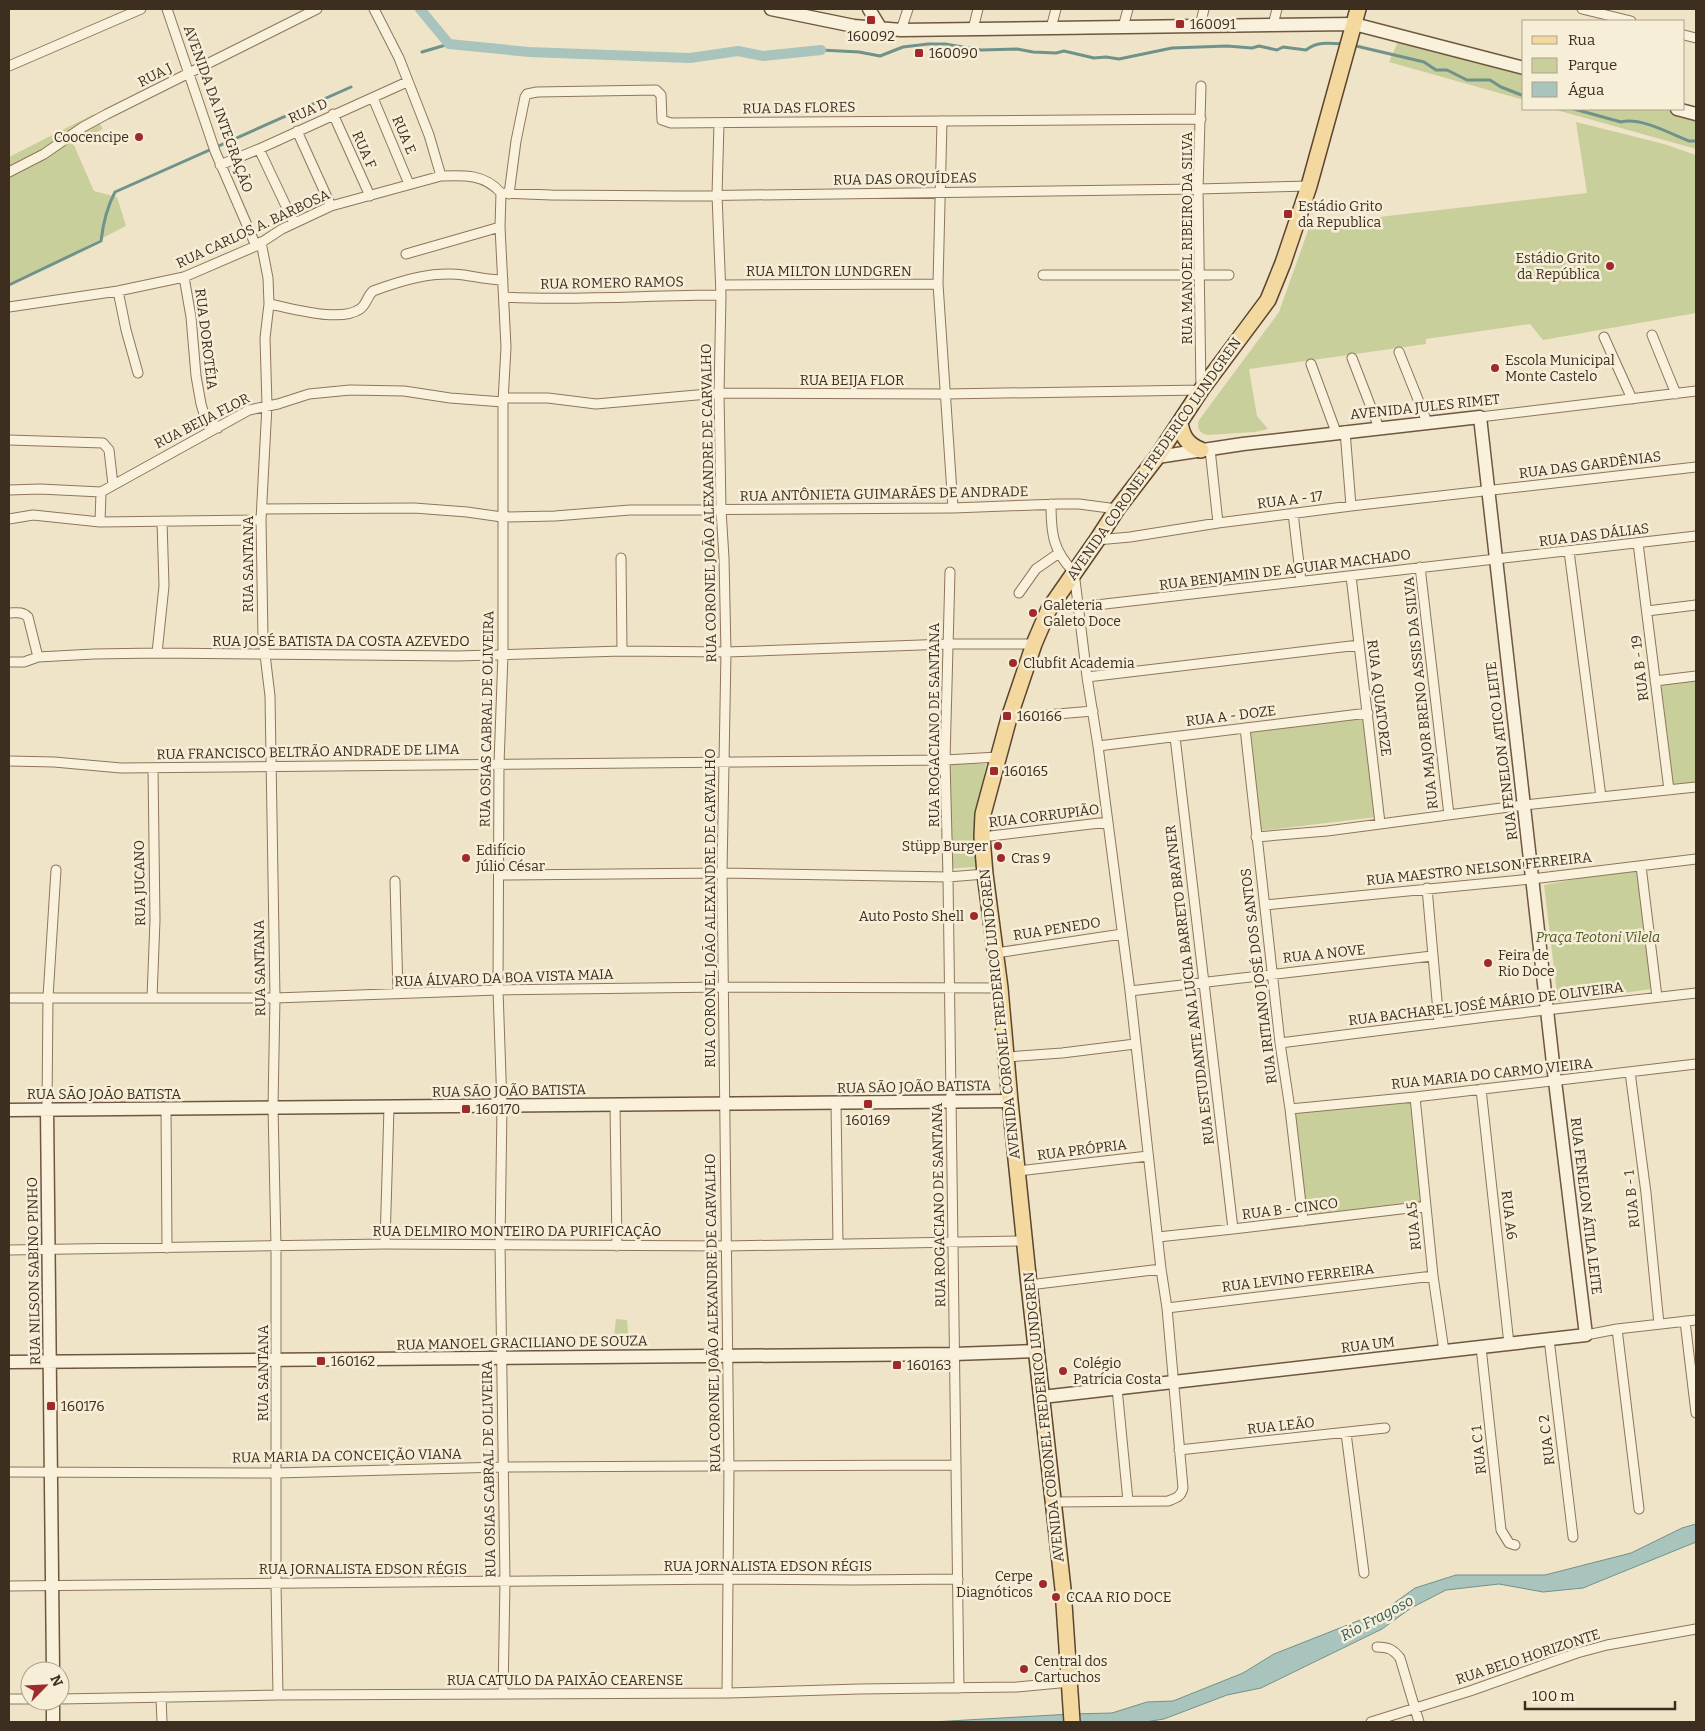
<svg xmlns="http://www.w3.org/2000/svg" width="1705" height="1731" font-family="Bitter,serif">
  <rect width="100%" height="100%" fill="#f0e4c8"/>
  <path fill="#c9cf9b" d="M 1400,37 L 1524,70 L 1524,100 L 1389,62 Z
    M 1553,109 L 1671,109 L 1696,115 L 1696,149 Z
    M 94,114 L 103,129 L 73,143 L 94,191 L 117,197 L 126,226 L 9,286 L 9,157 Z
    M 1576,122 L 1664,144 L 1696,155 L 1696,313 L 1543,340 L 1530,324 L 1426,339 L 1426,344 L 1249,369 L 1257,416 L 1268,429 L 1255,432 L 1208,435 C 1200,434 1196,428 1199,420 L 1279,312 L 1310,225 L 1587,193 Z
    M 1696,679 L 1696,782 L 1673,784 L 1661,683 Z
    M 1367,717 L 1377,817 L 1260,831 L 1250,731 Z
    M 942,763 L 986,764 L 974,830 L 976,867 L 942,869 Z
    M 1637,868 L 1652,989 L 1558,1002 L 1544,885 Z
    M 1412,1099 L 1425,1202 L 1307,1216 L 1295,1113 Z
    M 616,1319 L 627,1320 L 629,1345 L 613,1345 Z"/>
  <path fill="#a9c4bc" stroke="#6f938a" d="M 1696,1524 L 1696,1542 L 1583,1588 L 1543,1592 L 1499,1584 L 1446,1590 L 1411,1608 L 1382,1629 L 1261,1688 L 1227,1695 L 1164,1719 L 1145,1722 L 932,1722 L 1071,1714 L 1112,1713 L 1147,1702 L 1173,1701 L 1243,1673 L 1274,1654 L 1383,1611 L 1415,1588 L 1456,1575 L 1545,1575 L 1631,1553 L 1682,1528 Z"/>
  <g fill="none" stroke-linecap="round" stroke-linejoin="round">
    <path stroke="#6f938a" stroke-width="3" d="M 1352,45 L 1424,62 L 1436,70 L 1447,70 L 1467,80 L 1490,80 L 1501,87 L 1524,96
      M 821,50 L 859,52 L 880,56 L 903,47 L 928,44 L 945,44 L 981,50 L 1017,49 L 1033,52 L 1056,53 L 1064,51 L 1094,58 L 1106,57 L 1119,59 L 1172,48 L 1227,46 L 1252,48 L 1259,46 L 1277,50 L 1283,47 L 1306,50 C 1317,41 1330,43 1344,44
      M 422,52 L 449,44
      M 1574,109 L 1621,122 C 1641,117 1671,134 1689,141 L 1696,141
      M 9,285 L 101,241 C 103,224 107,207 115,192 L 351,87"/>
    <path stroke="#a9c4bc" stroke-width="10" d="M 420,9 L 449,44 L 529,52 L 690,58 L 738,51 L 763,56 L 821,50"/>
    <defs>
      <path id="street" d="M 167,9 L 215,151 L 256,246
        M 374,9 L 399,58 L 429,135 L 441,176
        M 1582,9 L 1631,21
        M 1273,25 L 1277,9
        M 1200,26 L 1204,9
        M 1123,27 L 1128,9
        M 1051,28 L 1056,9
        M 973,29 L 978,9
        M 901,30 L 908,9
        M 1684,35 L 1696,38
        M 9,66 L 141,9
        M 373,98 L 409,184
        M 333,114 L 370,196
        M 942,121 L 938,284 L 953,508
        M 719,123 L 717,195 L 721,295 L 719,393 L 721,510 L 724,558 L 726,652 L 722,873 L 729,1467 L 727,1693
        M 297,131 L 331,206
        M 259,149 L 294,223
        M 220,165 L 259,149 L 407,82
        M 9,172 L 44,154 L 83,127 L 107,114 L 317,9
        M 501,193 L 500,227 L 506,347 L 503,402 L 503,654 L 499,764 L 498,990 L 502,1106 L 500,1244 L 505,1582 L 503,1694
        M 501,193 L 551,195 L 680,196 L 1198,189 L 1309,186
        M 509,194 L 516,141 L 525,97 L 527,94 L 537,92 L 656,90 L 661,95 L 662,120 L 671,123 L 1201,119
        M 261,242 L 268,278 L 269,304 L 265,338 L 267,405 L 261,520 L 263,638 L 270,696 L 275,998 L 273,1107 L 276,1246 L 276,1584 L 278,1695
        M 406,254 L 500,227
        M 1043,275 L 1229,275
        M 184,277 L 191,317 L 196,376 L 201,404 L 204,414 L 218,428
        M 721,285 L 938,284
        M 118,291 L 126,330 L 138,373
        M 504,297 C 576,301 649,295 721,295
        M 269,304 C 292,308 340,323 360,309 C 367,304 367,296 373,291 C 403,280 432,271 464,275 C 477,277 490,280 503,280
        M 9,307 L 118,291 L 184,277 L 256,246 L 282,229 L 331,206 L 441,176 C 464,175 485,174 501,193
        M 1652,335 L 1676,394
        M 1604,337 L 1632,399
        M 1399,352 L 1427,422
        M 1352,358 L 1379,428
        M 1311,364 L 1336,432
        M 503,398 L 548,398 L 596,404 L 719,393 L 945,394 L 1201,390 L 1198,189 L 1201,86
        M 1480,417 L 1696,391
        M 1345,431 L 1351,506
        M 9,440 L 103,443 L 109,450 L 113,485
        M 1210,449 L 1218,523
        M 9,490 L 40,489 L 101,492 L 249,410 L 278,404 L 309,394 L 350,390 L 404,391 L 450,398 L 503,402
        M 1051,504 C 1051,534 1053,551 1074,572 L 1087,677 L 1098,746 L 1130,991 L 1161,1269 L 1167,1308 L 1183,1488 C 1181,1497 1176,1498 1168,1501 L 1054,1502
        M 262,509 L 414,508 L 467,512 L 502,517 L 555,516 L 630,510 L 953,508 L 1059,504 L 1079,504 L 1117,509
        M 1293,513 L 1301,581
        M 9,519 L 33,515 L 100,522 L 261,520
        M 100,522 L 101,492
        M 1097,540 L 1130,537 L 1218,523 L 1351,506 L 1696,467
        M 1638,543 L 1669,790
        M 1569,551 L 1601,797
        M 621,558 L 622,651
        M 1420,567 L 1449,815
        M 950,572 L 945,760 L 948,877 L 959,1688
        M 1351,576 L 1380,823
        M 1019,593 L 1036,569 L 1059,553
        M 1079,607 L 1696,536
        M 1647,611 L 1696,605
        M 9,613 C 16,613 22,611 28,617 L 38,657
        M 157,653 L 164,586 L 162,521
        M 9,662 L 24,662 L 38,657 L 94,654 L 157,653 L 457,656 L 622,651 L 726,652 L 948,644 L 1034,644
        M 1087,677 L 1359,645
        M 1655,681 L 1696,676
        M 1009,718 L 1093,711
        M 1245,728 L 1280,1043 L 1290,1109 L 1303,1221
        M 1175,737 L 1233,1229
        M 1098,746 L 1368,713
        M 9,761 L 54,762 L 121,768 L 945,760 L 998,757
        M 982,837 L 1108,822
        M 1256,837 L 1327,831 L 1524,805 L 1696,787
        M 1641,866 L 1657,997
        M 499,875 L 722,873 L 948,877 L 985,874
        M 395,881 L 398,994
        M 1427,888 L 1439,1023
        M 1265,905 L 1532,879 L 1696,859
        M 996,953 L 1122,934
        M 1130,991 L 1432,956
        M 9,998 L 275,998 L 498,990 L 724,987 L 1000,988
        M 152,998 L 155,920 L 153,768
        M 1280,1043 L 1494,1016 L 1696,993
        M 1007,1057 L 1062,1053 L 1135,1044
        M 1630,1072 L 1646,1193 L 1659,1324
        M 1481,1089 L 1509,1344
        M 1415,1097 L 1433,1276 L 1444,1351
        M 836,1103 L 838,1244
        M 615,1105 L 617,1246
        M 47,1109 L 48,997 L 56,870
        M 166,1109 L 167,1248
        M 1290,1109 L 1415,1097 L 1696,1064
        M 1018,1171 L 1148,1156
        M 1158,1237 L 1233,1229 L 1426,1206
        M 385,1244 L 389,1107
        M 9,1250 L 385,1244 L 726,1246 L 1025,1241
        M 1029,1285 L 1161,1269
        M 1167,1308 L 1433,1276
        M 1685,1321 L 1696,1413
        M 1617,1329 L 1639,1509
        M 1586,1335 L 1617,1329 L 1696,1320
        M 1549,1339 L 1573,1537
        M 1481,1347 L 1501,1530 L 1509,1543 L 1515,1545
        M 1117,1388 L 1128,1501
        M 1346,1433 L 1364,1573
        M 1179,1450 L 1385,1428
        M 9,1472 L 277,1473 L 502,1467 L 956,1465
        M 9,1586 L 728,1579 L 854,1580 L 958,1579
        M 1377,1647 C 1388,1647 1393,1649 1400,1658 L 1419,1722
        M 161,1697 L 162,1722
        M 9,1699 L 30,1699
        M 60,1699 L 278,1695 L 727,1693 L 859,1689 L 1017,1687 L 1070,1682
        M 1371,1722 L 1470,1691 L 1577,1653 L 1607,1645 L 1696,1629"/>
      <path id="secondary" d="M 771,9 L 854,26 L 901,30 L 1354,24 L 1524,68
        M 869,9 L 881,29
        M 1677,109 L 1696,114
        M 47,1109 L 53,1671
        M 9,1110 L 1010,1101
        M 9,1362 L 954,1354 L 1036,1351
        M 1042,1397 L 1586,1335 L 1555,1081 L 1480,417 L 1243,444 L 1157,457
        M 53,1722 L 53,1701"/>
      <path id="primary" d="M 1180,422 C 1182,437 1188,445 1201,450
        M 1072,1722 L 1063,1589 L 1029,1285 L 1010,1101 L 1000,988 L 985,874 L 982,837 L 983,814 L 1009,718 L 1034,644 L 1049,609 L 1097,540 L 1117,509 L 1157,457 L 1201,390 L 1268,300 L 1283,263 L 1309,186 L 1358,9"/>
    </defs>
    <use href="#street" stroke="#8d765c" stroke-width="11"/>
    <use href="#secondary" stroke="#6f573f" stroke-width="15"/>
    <use href="#primary" stroke="#5b4430" stroke-width="18"/>
    <use href="#street" stroke="#faf1dc" stroke-width="9"/>
    <use href="#secondary" stroke="#faf1dc" stroke-width="12"/>
    <use href="#primary" stroke="#f3d9a0" stroke-width="15"/>
  </g>
  <g fill="#9e2a2b" stroke="#f7eed8" stroke-width="2">
    <rect x="866" y="15" width="10" height="10" rx="2.5"/>
    <rect x="1175" y="19" width="10" height="10" rx="2.5"/>
    <rect x="914" y="48" width="10" height="10" rx="2.5"/>
    <circle cx="139" cy="137" r="5"/>
    <rect x="1283" y="209" width="10" height="10" rx="2.5"/>
    <circle cx="1610" cy="266" r="5"/>
    <circle cx="1495" cy="368" r="5"/>
    <circle cx="1033" cy="613" r="5"/>
    <circle cx="1013" cy="663" r="5"/>
    <rect x="1002" y="711" width="10" height="10" rx="2.5"/>
    <rect x="989" y="766" width="10" height="10" rx="2.5"/>
    <circle cx="998" cy="846" r="5"/>
    <circle cx="466" cy="858" r="5"/>
    <circle cx="1001" cy="858" r="5"/>
    <circle cx="974" cy="916" r="5"/>
    <circle cx="1488" cy="963" r="5"/>
    <rect x="863" y="1099" width="10" height="10" rx="2.5"/>
    <rect x="461" y="1104" width="10" height="10" rx="2.5"/>
    <rect x="316" y="1356" width="10" height="10" rx="2.5"/>
    <rect x="892" y="1360" width="10" height="10" rx="2.5"/>
    <circle cx="1063" cy="1371" r="5"/>
    <rect x="46" y="1401" width="10" height="10" rx="2.5"/>
    <circle cx="1043" cy="1584" r="5"/>
    <circle cx="1056" cy="1597" r="5"/>
    <circle cx="1024" cy="1669" r="5"/>
  </g>
  <g text-anchor="middle" dominant-baseline="central" stroke-width="5" stroke-linejoin="round" paint-order="stroke">
    <g font-size="14" fill="#3d2e20" stroke="#f7eed8" text-anchor="start">
      <text x="1190" y="24">160091</text>
      <text x="871" y="36" text-anchor="middle">160092</text>
      <text x="929" y="53">160090</text>
      <text x="129" y="137" text-anchor="end">Coocencipe</text>
      <text x="1298" y="206">Estádio Grito<tspan x="1298" dy="16">da Republica</tspan></text>
      <text x="1600" y="258" text-anchor="end">Estádio Grito<tspan x="1600" dy="16">da República</tspan></text>
      <text x="1505" y="360">Escola Municipal<tspan x="1505" dy="16">Monte Castelo</tspan></text>
      <text x="1043" y="605">Galeteria<tspan x="1043" dy="16">Galeto Doce</tspan></text>
      <text x="1023" y="663">Clubfit Academia</text>
      <text x="1017" y="716">160166</text>
      <text x="1004" y="771">160165</text>
      <text x="988" y="846" text-anchor="end">Stüpp Burger</text>
      <text x="476" y="850">Edifício<tspan x="476" dy="16">Júlio César</tspan></text>
      <text x="1011" y="858">Cras 9</text>
      <text x="964" y="916" text-anchor="end">Auto Posto Shell</text>
      <text x="1498" y="955">Feira de<tspan x="1498" dy="16">Rio Doce</tspan></text>
      <text x="476" y="1109">160170</text>
      <text x="868" y="1120" text-anchor="middle">160169</text>
      <text x="331" y="1361">160162</text>
      <text x="1073" y="1363">Colégio<tspan x="1073" dy="16">Patrícia Costa</tspan></text>
      <text x="907" y="1365">160163</text>
      <text x="61" y="1406">160176</text>
      <text x="1033" y="1576" text-anchor="end">Cerpe<tspan x="1033" dy="16">Diagnóticos</tspan></text>
      <text x="1066" y="1597">CCAA RIO DOCE</text>
      <text x="1034" y="1661">Central dos<tspan x="1034" dy="16">Cartuchos</tspan></text>
    </g>
    <g font-size="14" fill="#3d2e20" stroke="#f7eed8">
      <text transform="translate(155 75) rotate(-27)">RUA J</text>
      <text transform="translate(799 108) rotate(-1)">RUA DAS FLORES</text>
      <text transform="translate(218 109) rotate(70)">AVENIDA DA INTEGRAÇÃO</text>
      <text transform="translate(308 111) rotate(-24)">RUA D</text>
      <text transform="translate(404 135) rotate(67)">RUA E</text>
      <text transform="translate(364 150) rotate(66)">RUA F</text>
      <text transform="translate(905 179) rotate(-1)">RUA DAS ORQUÍDEAS</text>
      <text transform="translate(253 229) rotate(-25)">RUA CARLOS A. BARBOSA</text>
      <text transform="translate(1187 238) rotate(-90)">RUA MANOEL RIBEIRO DA SILVA</text>
      <text x="829" y="271">RUA MILTON LUNDGREN</text>
      <text transform="translate(612 283) rotate(-1)">RUA ROMERO RAMOS</text>
      <text transform="translate(206 339) rotate(83)">RUA DOROTÉIA</text>
      <text x="852" y="380">RUA BEIJA FLOR</text>
      <text transform="translate(1425 407) rotate(-6)">AVENIDA JULES RIMET</text>
      <text transform="translate(202 421) rotate(-27)">RUA BEIJA FLOR</text>
      <text transform="translate(1154 459) rotate(-55)">AVENIDA CORONEL FREDERICO LUNDGREN</text>
      <text transform="translate(1590 465) rotate(-7)">RUA DAS GARDÊNIAS</text>
      <text transform="translate(884 494) rotate(-1)">RUA ANTÔNIETA GUIMARÃES DE ANDRADE</text>
      <text transform="translate(1290 500) rotate(-7)">RUA A - 17</text>
      <text transform="translate(709 503) rotate(-91)">RUA CORONEL JOÃO ALEXANDRE DE CARVALHO</text>
      <text transform="translate(1594 535) rotate(-7)">RUA DAS DÁLIAS</text>
      <text transform="translate(248 564) rotate(-90)">RUA SANTANA</text>
      <text transform="translate(1285 570) rotate(-7)">RUA BENJAMIN DE AGUIAR MACHADO</text>
      <text x="341" y="641">RUA JOSÉ BATISTA DA COSTA AZEVEDO</text>
      <text transform="translate(1640 668) rotate(-97)">RUA B - 19</text>
      <text transform="translate(1421 693) rotate(-96)">RUA MAJOR BRENO ASSIS DA SILVA</text>
      <text transform="translate(1379 698) rotate(83)">RUA A QUATORZE</text>
      <text transform="translate(1231 716) rotate(-7)">RUA A - DOZE</text>
      <text transform="translate(487 719) rotate(-89)">RUA OSIAS CABRAL DE OLIVEIRA</text>
      <text transform="translate(934 725) rotate(-90)">RUA ROGACIANO DE SANTANA</text>
      <text transform="translate(1502 751) rotate(-97)">RUA FENELON ATICO LEITE</text>
      <text transform="translate(308 752) rotate(-1)">RUA FRANCISCO BELTRÃO ANDRADE DE LIMA</text>
      <text transform="translate(1044 816) rotate(-7)">RUA CORRUPIÃO</text>
      <text transform="translate(1479 869) rotate(-6)">RUA MAESTRO NELSON FERREIRA</text>
      <text transform="translate(140 883) rotate(-91)">RUA JUCANO</text>
      <text transform="translate(710 908) rotate(-90)">RUA CORONEL JOÃO ALEXANDRE DE CARVALHO</text>
      <text transform="translate(1057 929) rotate(-9)">RUA PENEDO</text>
      <text transform="translate(1324 954) rotate(-6)">RUA A NOVE</text>
      <text transform="translate(260 968) rotate(-91)">RUA SANTANA</text>
      <text transform="translate(1259 976) rotate(-97)">RUA IRITIANO JOSÉ DOS SANTOS</text>
      <text transform="translate(504 978) rotate(-2)">RUA ÁLVARO DA BOA VISTA MAIA</text>
      <text transform="translate(1190 985) rotate(-97)">RUA ESTUDANTE ANA LUCIA BARRETO BRAYNER</text>
      <text transform="translate(1486 1004) rotate(-7)">RUA BACHAREL JOSÉ MÁRIO DE OLIVEIRA</text>
      <text transform="translate(1000 1014) rotate(-96)">AVENIDA CORONEL FREDERICO LUNDGREN</text>
      <text transform="translate(1492 1074) rotate(-6)">RUA MARIA DO CARMO VIEIRA</text>
      <text transform="translate(914 1087) rotate(-1)">RUA SÃO JOÃO BATISTA</text>
      <text transform="translate(509 1091) rotate(-1)">RUA SÃO JOÃO BATISTA</text>
      <text x="104" y="1094">RUA SÃO JOÃO BATISTA</text>
      <text transform="translate(1082 1150) rotate(-7)">RUA PRÓPRIA</text>
      <text transform="translate(1632 1199) rotate(-96)">RUA B - 1</text>
      <text transform="translate(939 1205) rotate(-91)">RUA ROGACIANO DE SANTANA</text>
      <text transform="translate(1586 1206) rotate(83)">RUA FENELON ÁTILA LEITE</text>
      <text transform="translate(1290 1209) rotate(-7)">RUA B - CINCO</text>
      <text transform="translate(1509 1215) rotate(83)">RUA A6</text>
      <text transform="translate(1414 1226) rotate(-96)">RUA A5</text>
      <text x="517" y="1231">RUA DELMIRO MONTEIRO DA PURIFICAÇÃO</text>
      <text transform="translate(34 1271) rotate(-91)">RUA NILSON SABINO PINHO</text>
      <text transform="translate(1298 1278) rotate(-7)">RUA LEVINO FERREIRA</text>
      <text transform="translate(713 1313) rotate(-91)">RUA CORONEL JOÃO ALEXANDRE DE CARVALHO</text>
      <text transform="translate(522 1343) rotate(-1)">RUA MANOEL GRACILIANO DE SOUZA</text>
      <text transform="translate(1368 1345) rotate(-7)">RUA UM</text>
      <text transform="translate(263 1373) rotate(-90)">RUA SANTANA</text>
      <text transform="translate(1044 1417) rotate(-96)">AVENIDA CORONEL FREDERICO LUNDGREN</text>
      <text transform="translate(1281 1426) rotate(-6)">RUA LEÃO</text>
      <text transform="translate(1547 1440) rotate(-97)">RUA C 2</text>
      <text transform="translate(1479 1450) rotate(-96)">RUA C 1</text>
      <text transform="translate(347 1456) rotate(-1)">RUA MARIA DA CONCEIÇÃO VIANA</text>
      <text transform="translate(489 1469) rotate(-91)">RUA OSIAS CABRAL DE OLIVEIRA</text>
      <text x="768" y="1566">RUA JORNALISTA EDSON RÉGIS</text>
      <text x="363" y="1569">RUA JORNALISTA EDSON RÉGIS</text>
      <text transform="translate(1528 1657) rotate(-18)">RUA BELO HORIZONTE</text>
      <text x="565" y="1680">RUA CATULO DA PAIXÃO CEARENSE</text>
    </g>
    <g font-size="14" font-style="italic" fill="#4d5a26" stroke="#f7eed8">
      <text x="1598" y="937">Praça Teotoni Vilela</text>
    </g>
    <g font-size="15" font-style="italic" fill="#2f5d5a" stroke="#f7eed8">
      <text transform="translate(1377 1618) rotate(-28)">Rio Fragoso</text>
    </g>
  </g>
  <rect width="1705" height="1731" fill="none" stroke="#3d2e20" stroke-width="20"/>
  <rect x="1522" y="20" width="162" height="90" fill="#f7eed8" stroke="#ada18e"/>
  <rect x="1532" y="36" width="25" height="8" fill="#f3d9a0" stroke="#ada18e"/>
  <text x="1568" y="45" font-size="15" fill="#3d2e20">Rua</text>
  <rect x="1532" y="58" width="25" height="15" fill="#c9cf9b" stroke="#ada18e"/>
  <text x="1568" y="70" font-size="15" fill="#3d2e20">Parque</text>
  <rect x="1532" y="82" width="25" height="15" fill="#a9c4bc" stroke="#ada18e"/>
  <text x="1568" y="95" font-size="15" fill="#3d2e20">Água</text>
  <g transform="translate(45 1686) rotate(66)"><circle r="24" fill="#f7eed8" stroke="#ada18e"/>
  <path d="M0-4L9 19L0 12L-9 19Z" fill="#9e2a2b"/>
  <text y="-8" font-size="14" font-weight="bold" text-anchor="middle" fill="#3d2e20">N</text>
  </g>
  <path d="M1525 1701v8h150v-8" fill="none" stroke="#3d2e20" stroke-width="2.5"/>
  <text x="1532" y="1701" font-size="15" fill="#3d2e20" stroke="#f7eed8" stroke-width="4" paint-order="stroke">100 m</text>
</svg>
